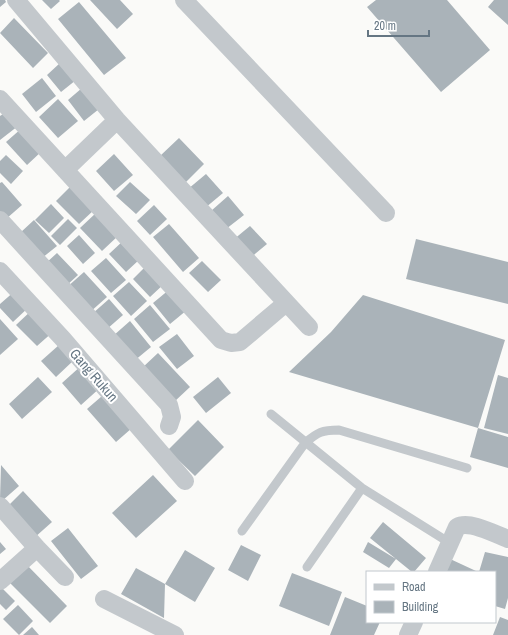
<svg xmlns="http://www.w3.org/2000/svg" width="508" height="635" font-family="'Archivo Narrow',sans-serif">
  <rect width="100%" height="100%" fill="#fafaf8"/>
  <path fill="#aab3b9" d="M 0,0 L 5,0 L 6,2 L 0,7 Z
    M 42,0 L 59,0 L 60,1 L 51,9 Z
    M 90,0 L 120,0 L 133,14 L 117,29 Z
    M 376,0 L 447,0 L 490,50 L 441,92 L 367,7 Z
    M 494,0 L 508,0 L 508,25 L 488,7 Z
    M 79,2 L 126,58 L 104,75 L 58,19 Z
    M 14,18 L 48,53 L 33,68 L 0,33 Z
    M 60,63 L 76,80 L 61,92 L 47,75 Z
    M 42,78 L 56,96 L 36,112 L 22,94 Z
    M 82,88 L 99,109 L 84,121 L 68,100 Z
    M 58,99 L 78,121 L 58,138 L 39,117 Z
    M 6,112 L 18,126 L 0,140 L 0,116 Z
    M 22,128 L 42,151 L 27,165 L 6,142 Z
    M 179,138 L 204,164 L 186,182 L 160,156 Z
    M 114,154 L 133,175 L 114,191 L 96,171 Z
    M 6,155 L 23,171 L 11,184 L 0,173 L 0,161 Z
    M 206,174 L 223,193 L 205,208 L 188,189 Z
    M 2,182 L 22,205 L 6,219 L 0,212 L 0,183 Z
    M 130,182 L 150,200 L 136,214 L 116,196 Z
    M 72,185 L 95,209 L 79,224 L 56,201 Z
    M 228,196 L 244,215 L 226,229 L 211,211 Z
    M 51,204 L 64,218 L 49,233 L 35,220 Z
    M 154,205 L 167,219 L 150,235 L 137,221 Z
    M 97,212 L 119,235 L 102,251 L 80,228 Z
    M 68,219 L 77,228 L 60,245 L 51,236 Z
    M 34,220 L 57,246 L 42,258 L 20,233 Z
    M 169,224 L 199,258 L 183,272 L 153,237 Z
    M 250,226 L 267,244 L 249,259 L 233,240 Z
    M 79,235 L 95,253 L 83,264 L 67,246 Z
    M 416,239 L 508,262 L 508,304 L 406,279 Z
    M 124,240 L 140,259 L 126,272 L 109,254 Z
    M 57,253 L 78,275 L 66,286 L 45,264 Z
    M 106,258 L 126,280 L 111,293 L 91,271 Z
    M 202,261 L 221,280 L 208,292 L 189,273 Z
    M 147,265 L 165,283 L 150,297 L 133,279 Z
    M 84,272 L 107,297 L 89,313 L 66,288 Z
    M 129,282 L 147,301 L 131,316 L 113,296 Z
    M 170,289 L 187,310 L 170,324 L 153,303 Z
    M 16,290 L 30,306 L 13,322 L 0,308 L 0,304 Z
    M 363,295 L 505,340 L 478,428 L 289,372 L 331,332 Z
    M 109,299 L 123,315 L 107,329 L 92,314 Z
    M 150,305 L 170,329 L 153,342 L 134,319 Z
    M 33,309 L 54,331 L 37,346 L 16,325 Z
    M 0,319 L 18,339 L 0,355 Z
    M 130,321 L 151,347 L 134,361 L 113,336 Z
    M 177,334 L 194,356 L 177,369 L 159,347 Z
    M 59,345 L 74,360 L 56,377 L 41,361 Z
    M 158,353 L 190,387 L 174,402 L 142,368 Z
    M 82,365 L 101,387 L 81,405 L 62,383 Z
    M 498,375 L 508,378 L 508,434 L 484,428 Z
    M 38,377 L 52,392 L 22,419 L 9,404 Z
    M 218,377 L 231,393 L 206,413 L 193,397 Z
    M 102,396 L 132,428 L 116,442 L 87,409 Z
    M 198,420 L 224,447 L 195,476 L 168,450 Z
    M 478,428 L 508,437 L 508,468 L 470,457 Z
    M 1,465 L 19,486 L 2,501 L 0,499 Z
    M 153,475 L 177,501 L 136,538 L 112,513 Z
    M 23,491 L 52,522 L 34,538 L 6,508 Z
    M 383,522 L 426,558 L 414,572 L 412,572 L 396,559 L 389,568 L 363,552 L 368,542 L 396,559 L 370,538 Z
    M 68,528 L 98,566 L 81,579 L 51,541 Z
    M 0,542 L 6,549 L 0,554 Z
    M 241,545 L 261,555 L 248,581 L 228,570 Z
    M 185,550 L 215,568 L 195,602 L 165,584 Z
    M 485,552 L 508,557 L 508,598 L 505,609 L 495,606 L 495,572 L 479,572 Z
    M 448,558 L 476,571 L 476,572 L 442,572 Z
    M 26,564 L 67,606 L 50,623 L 8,581 Z
    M 136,568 L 165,584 L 164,618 L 121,594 Z
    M 292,573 L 342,592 L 329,626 L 279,606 Z
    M 1,587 L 15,601 L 6,610 L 0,604 L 0,588 Z
    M 345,597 L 367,606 L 367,622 L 380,622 L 374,635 L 330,635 Z
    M 18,605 L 33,621 L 19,635 L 3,619 Z
    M 500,617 L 508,620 L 508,635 L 493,635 Z
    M 32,627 L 39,635 L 23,635 Z"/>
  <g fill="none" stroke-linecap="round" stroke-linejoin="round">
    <path stroke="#c3c8cc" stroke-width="9" d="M 271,414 L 362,488 L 450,543
      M 242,531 L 305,443 C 318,432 322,430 339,430 L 467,468
      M 307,567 L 362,488"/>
    <path stroke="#c3c8cc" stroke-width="18" d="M 16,0 L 117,120 L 309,327
      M 184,0 L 386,213
      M 0,99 L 221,340 L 231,343 L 240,342 L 286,303
      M 65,170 L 117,120
      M 0,220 L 169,405 L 172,417 L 169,426
      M 0,271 L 63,339 L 185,481
      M 0,506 L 37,548 L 65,577
      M 437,572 L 457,527 C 469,520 495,534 508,539
      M 0,581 L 37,548
      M 104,599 L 175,635
      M 408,635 L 414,622"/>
  </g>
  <g text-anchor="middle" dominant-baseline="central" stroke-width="4" stroke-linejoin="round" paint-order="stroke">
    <g font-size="14" fill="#657683" stroke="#fff">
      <text transform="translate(94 375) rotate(49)">Gang Rukun</text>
    </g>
  </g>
  <rect x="366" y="571" width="130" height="52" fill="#ffffff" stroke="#c1c8cd"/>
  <rect x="374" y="584" width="20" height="6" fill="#c3c8cc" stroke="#c1c8cd"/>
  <text x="402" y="591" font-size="12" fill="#657683">Road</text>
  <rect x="374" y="601" width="20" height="12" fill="#aab3b9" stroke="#c1c8cd"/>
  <text x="402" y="611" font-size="12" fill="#657683">Building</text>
  <path d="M368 30v6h61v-6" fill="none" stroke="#657683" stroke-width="2"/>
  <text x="374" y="30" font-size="12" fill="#657683" stroke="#ffffff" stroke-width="3" paint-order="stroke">20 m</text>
</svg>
